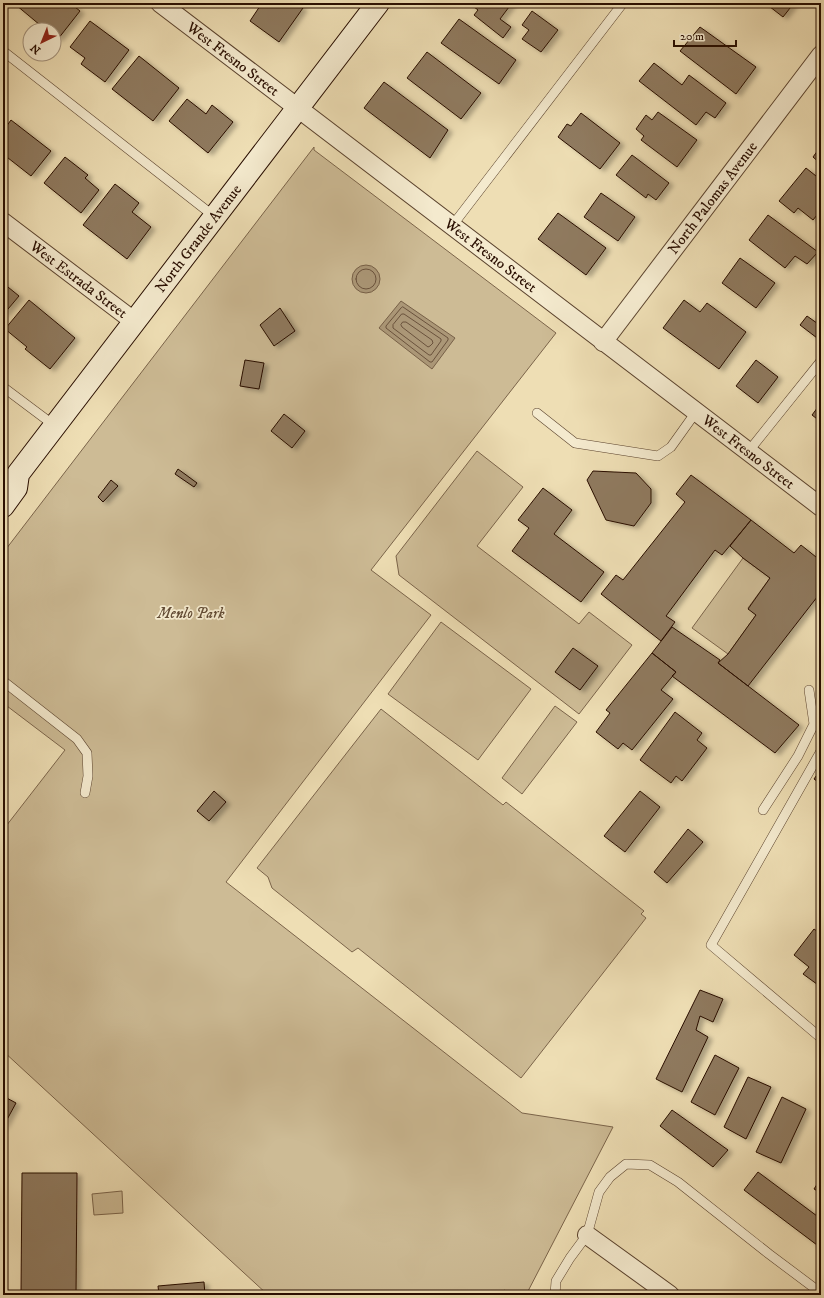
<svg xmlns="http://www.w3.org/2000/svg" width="824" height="1298" font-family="'IM FELL DW Pica',serif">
  <defs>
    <filter id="shadow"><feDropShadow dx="4.5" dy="2.5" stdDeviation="2" flood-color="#0004"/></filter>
  </defs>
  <rect width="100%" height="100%" fill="#eedeb4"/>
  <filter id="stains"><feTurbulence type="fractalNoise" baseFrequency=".005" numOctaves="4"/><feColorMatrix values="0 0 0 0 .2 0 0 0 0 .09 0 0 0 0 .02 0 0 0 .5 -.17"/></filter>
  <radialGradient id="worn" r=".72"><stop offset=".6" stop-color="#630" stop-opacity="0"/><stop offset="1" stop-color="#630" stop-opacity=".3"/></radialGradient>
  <path fill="#cdbb95" stroke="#7b644a" d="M 314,147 L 314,150 L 556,333 L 371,570 L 431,615 L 226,882 L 522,1113 L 613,1127 L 526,1295 L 514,1295 L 504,1290 L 502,1295 L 268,1295 L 3,1051 L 3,830 L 65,750 L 3,703 L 3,553 Z
    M 477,451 L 523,487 L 477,546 L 579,624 L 589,612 L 632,645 L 579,714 L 399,575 L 396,556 Z
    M 743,558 L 770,578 L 748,608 L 756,615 L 728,654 L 692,628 Z
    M 441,622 L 531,689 L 478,760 L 388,694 Z
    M 555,706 L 577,722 L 522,794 L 502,778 Z
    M 381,709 L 503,805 L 506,802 L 644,911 L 641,914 L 646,918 L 521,1078 L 358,948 L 352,952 L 272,888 L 268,877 L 257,868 Z
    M 122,1191 L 123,1213 L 94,1215 L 92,1194 Z"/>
  <path fill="#ab9777" stroke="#776047" d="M352 279a14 14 0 1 1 28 0a14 14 0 1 1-28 0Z
    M 401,301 L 455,338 L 432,369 L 379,328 Z"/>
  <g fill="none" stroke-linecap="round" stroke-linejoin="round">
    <path stroke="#6a523c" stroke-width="1" d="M356 279a10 10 0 1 1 20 0a10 10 0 1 1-20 0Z
      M 403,307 L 448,338 L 448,340 L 432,362 L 430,362 L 386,328 L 386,326 L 401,308 Z
      M 402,314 L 404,314 L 441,339 L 441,341 L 431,355 L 429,355 L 393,328 L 393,325 Z
      M 403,322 L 406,322 L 432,340 L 433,343 L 430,346 L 428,347 L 402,327 L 401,325 Z"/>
  </g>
  <path fill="#8f7a5e" stroke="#290e00" filter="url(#shadow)" d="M 18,3 L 70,3 L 80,11 L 58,39 L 54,36 L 54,30 L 46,30 L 16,5 Z
    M 262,3 L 295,3 L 303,8 L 279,42 L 250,21 Z
    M 469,3 L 512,3 L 500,19 L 511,27 L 503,38 L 474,15 L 478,10 Z
    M 765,3 L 794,3 L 783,17 Z
    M 532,11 L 558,30 L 541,52 L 522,39 L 529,30 L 522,25 Z
    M 459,19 L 516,60 L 499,84 L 441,43 Z
    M 90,21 L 129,50 L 105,82 L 81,64 L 85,58 L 70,47 Z
    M 700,27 L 756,67 L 736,94 L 680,51 Z
    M 427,52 L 481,93 L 461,119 L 407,78 Z
    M 139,56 L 179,88 L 153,121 L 112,89 Z
    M 654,63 L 682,85 L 689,75 L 726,103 L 715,118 L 706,112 L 696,125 L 639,81 Z
    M 384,82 L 448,130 L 430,158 L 364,108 Z
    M 187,99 L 206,114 L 212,105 L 233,122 L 208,153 L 169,121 Z
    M 658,112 L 697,140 L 677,167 L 641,140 L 644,136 L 636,129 L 646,115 L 652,120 Z
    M 581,113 L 620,143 L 600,169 L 558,137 L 567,124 L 571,126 Z
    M 11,120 L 51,151 L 31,176 L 3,154 L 3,131 Z
    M 821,146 L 821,164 L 813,157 Z
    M 632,155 L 669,183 L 656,200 L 648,194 L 646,198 L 616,175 Z
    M 65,157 L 88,175 L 85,178 L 99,190 L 81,213 L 44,183 Z
    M 806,168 L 821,180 L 821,215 L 819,217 L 817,215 L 813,220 L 798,208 L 794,213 L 779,201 Z
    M 115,184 L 139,203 L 132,212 L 151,227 L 127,259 L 83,225 Z
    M 601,193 L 635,217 L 618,241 L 584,217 Z
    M 558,213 L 606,248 L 586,275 L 538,239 Z
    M 768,215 L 818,252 L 807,264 L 795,256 L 785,268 L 749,240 Z
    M 740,258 L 775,283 L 756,308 L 722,283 Z
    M 3,283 L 19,296 L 3,315 Z
    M 29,300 L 75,338 L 50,369 L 25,349 L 27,347 L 5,329 Z
    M 684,300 L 700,312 L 707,303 L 746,332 L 719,369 L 663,328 Z
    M 280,308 L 295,331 L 274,346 L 260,325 Z
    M 807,316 L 821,326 L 821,341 L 800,325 Z
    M 245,360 L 264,363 L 259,389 L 240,386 Z
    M 756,360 L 778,377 L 758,403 L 736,386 Z
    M 821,403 L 821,422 L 812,415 Z
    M 284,414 L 305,431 L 292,448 L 271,431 Z
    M 178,469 L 197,483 L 194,487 L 175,474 Z
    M 593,471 L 636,473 L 651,489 L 651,503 L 634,526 L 606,520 L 587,480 Z
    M 691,475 L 751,520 L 722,555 L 715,550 L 666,616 L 675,622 L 661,641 L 601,594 L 616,575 L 623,580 L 685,502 L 676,494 Z
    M 111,480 L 118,486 L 103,502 L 98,497 Z
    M 543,488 L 572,510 L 554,534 L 604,572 L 581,602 L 512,551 L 529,528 L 518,520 Z
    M 751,520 L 794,553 L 801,545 L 821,561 L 821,592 L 748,686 L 718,663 L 728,654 L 756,615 L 748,609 L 770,578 L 743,558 L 730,546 Z
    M 672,627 L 720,660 L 718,663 L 799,725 L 775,753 L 672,676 L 676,672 L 652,653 Z
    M 573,648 L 598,666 L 580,690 L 555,672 Z
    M 652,653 L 676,672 L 661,690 L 673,699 L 632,750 L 623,743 L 618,749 L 596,732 L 610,713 L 606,710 Z
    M 675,712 L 702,733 L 697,740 L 707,748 L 682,781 L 676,776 L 671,783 L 640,760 Z
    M 821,769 L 821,784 L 814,779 Z
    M 214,791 L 226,802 L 209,821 L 197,811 Z
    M 640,791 L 660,807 L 625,852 L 604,836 Z
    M 688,829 L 703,842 L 667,883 L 654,872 Z
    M 814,929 L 821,934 L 821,987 L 803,974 L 809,967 L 794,955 Z
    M 700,990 L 723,999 L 713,1022 L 700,1016 L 696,1030 L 708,1037 L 682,1092 L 656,1079 Z
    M 715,1055 L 739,1068 L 715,1115 L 691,1102 Z
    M 748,1077 L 771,1087 L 746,1139 L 724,1127 Z
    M 3,1096 L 16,1103 L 3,1127 Z
    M 782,1097 L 806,1109 L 781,1163 L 756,1152 Z
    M 672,1110 L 728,1150 L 713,1167 L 660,1126 Z
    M 758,1172 L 821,1219 L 821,1248 L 744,1190 Z
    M 22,1173 L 77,1173 L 76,1295 L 21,1295 Z
    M 821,1178 L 821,1193 L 814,1189 Z
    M 204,1282 L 205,1295 L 159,1295 L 158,1286 Z"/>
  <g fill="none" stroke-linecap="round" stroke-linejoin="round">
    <defs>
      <path id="lane" d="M 3,51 L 215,217
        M 452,226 L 623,3
        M 3,387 L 55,426
        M 537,413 L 575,443 L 658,456 L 671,447 L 696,412
        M 748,452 L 821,361
        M 3,681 L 77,739 L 87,753 L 88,776 L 85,793
        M 821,751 L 711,945 L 821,1038
        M 763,810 L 798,756 L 814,724 L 809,690
        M 555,1295 L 556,1281 L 570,1258 L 587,1235 L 599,1192 L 610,1177 L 626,1164 L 650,1165 L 678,1182 L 769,1254 L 821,1293"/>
      <g id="street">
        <path id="s1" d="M 160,3 L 821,507"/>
        <path id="s2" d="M 3,222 L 135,322"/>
        <path id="s3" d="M 603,342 L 821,55"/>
        <path d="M 587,1235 L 670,1295"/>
      </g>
      <g id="secondary">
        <path id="s4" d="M 3,506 L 16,488 L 18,474 L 378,3"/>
      </g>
    </defs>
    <use href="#lane" stroke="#5a422d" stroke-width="10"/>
    <use href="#street" stroke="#5a422d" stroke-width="20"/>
    <use href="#secondary" stroke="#290e00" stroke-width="24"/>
    <use href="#lane" stroke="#f4eace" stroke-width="9"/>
    <use href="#street" stroke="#f4eace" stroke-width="18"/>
    <use href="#secondary" stroke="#f4eace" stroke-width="22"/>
  </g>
  <g text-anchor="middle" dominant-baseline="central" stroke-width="3.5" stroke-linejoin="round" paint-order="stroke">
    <g font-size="15" fill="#290e00" stroke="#f4eace">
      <text stroke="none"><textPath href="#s1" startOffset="92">West Fresno Street</textPath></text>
      <text stroke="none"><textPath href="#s3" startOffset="181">North Palomas Avenue</textPath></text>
      <text stroke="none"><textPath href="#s4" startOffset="333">North Grande Avenue</textPath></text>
      <text stroke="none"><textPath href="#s1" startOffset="416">West Fresno Street</textPath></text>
      <text stroke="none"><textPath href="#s2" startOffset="95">West Estrada Street</textPath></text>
      <text stroke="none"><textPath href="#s1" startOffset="740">West Fresno Street</textPath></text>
    </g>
    <g font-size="15" font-style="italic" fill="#624b34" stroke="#f4eace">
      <text x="191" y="613">Menlo Park</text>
    </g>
  </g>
  <rect width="824" height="1298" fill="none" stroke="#eedeb4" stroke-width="16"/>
  <rect x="4" y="4" width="816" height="1290" fill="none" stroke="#290e00" stroke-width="2"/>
  <rect x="8" y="8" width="808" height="1282" fill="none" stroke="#290e00"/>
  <g transform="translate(42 42) rotate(223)"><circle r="19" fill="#f4eace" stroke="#a3927c"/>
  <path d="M0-3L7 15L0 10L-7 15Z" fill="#8f2418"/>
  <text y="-6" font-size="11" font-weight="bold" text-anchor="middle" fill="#290e00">N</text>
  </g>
  <path d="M674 40v6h62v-6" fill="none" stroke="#290e00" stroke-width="2"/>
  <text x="680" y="40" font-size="12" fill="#290e00" stroke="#f4eace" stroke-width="3" paint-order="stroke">20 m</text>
  <rect width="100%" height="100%" filter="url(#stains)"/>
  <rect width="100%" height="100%" fill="url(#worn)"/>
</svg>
